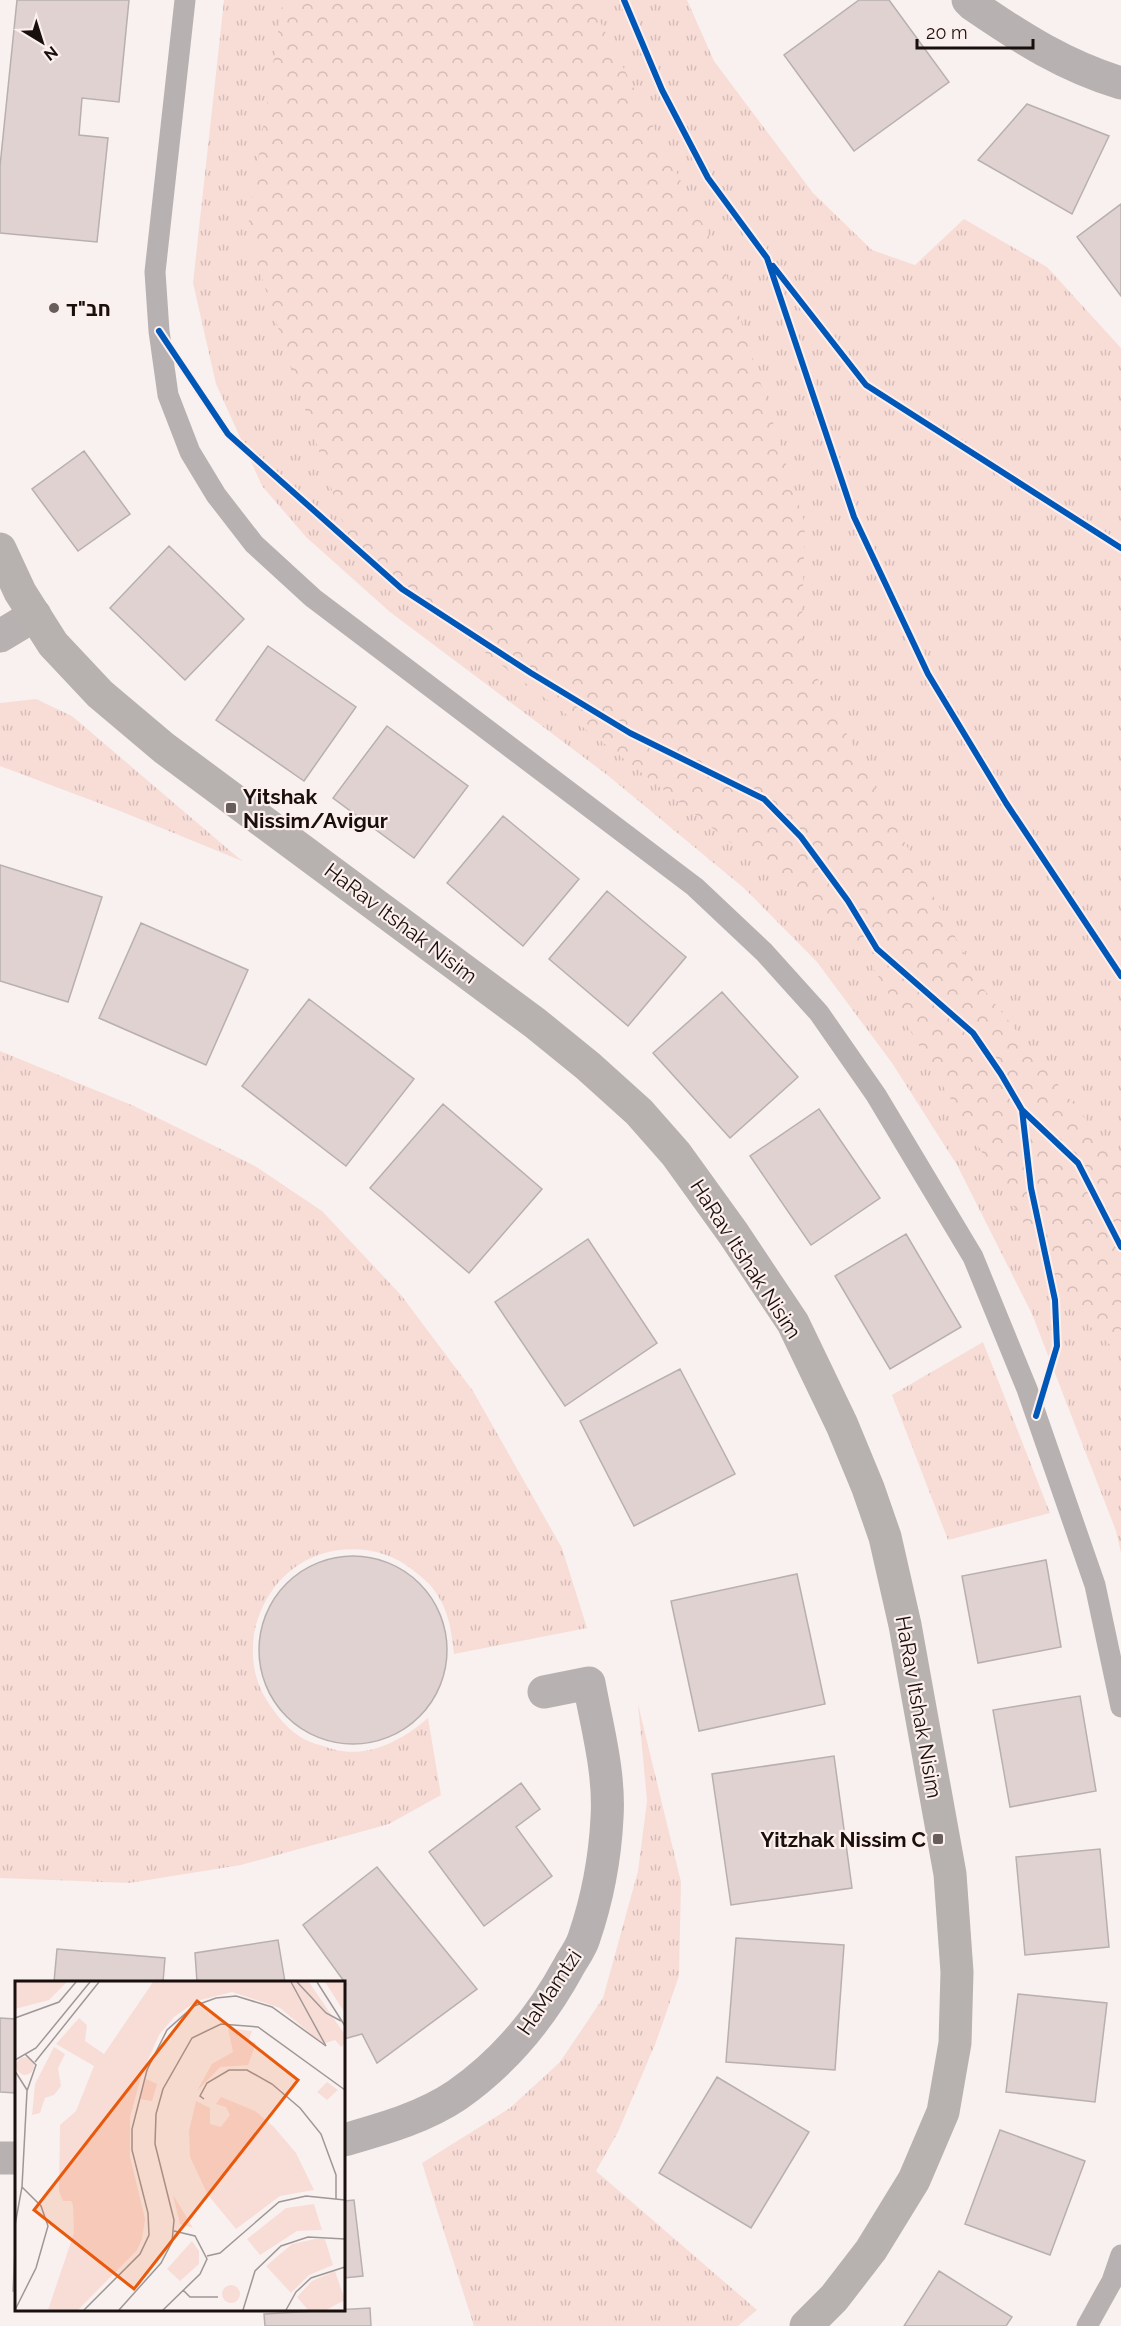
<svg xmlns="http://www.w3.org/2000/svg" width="1121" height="2326" font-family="Raleway,Heebo,sans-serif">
  <defs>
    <pattern id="grass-tufts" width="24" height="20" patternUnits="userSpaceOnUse" patternTransform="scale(1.5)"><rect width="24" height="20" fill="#f8ddd7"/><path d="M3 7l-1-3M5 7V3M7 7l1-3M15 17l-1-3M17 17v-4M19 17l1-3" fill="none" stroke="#d4bcb7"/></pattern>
    <pattern id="forest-crowns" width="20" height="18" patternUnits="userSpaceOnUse" patternTransform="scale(1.5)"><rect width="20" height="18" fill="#f8ddd7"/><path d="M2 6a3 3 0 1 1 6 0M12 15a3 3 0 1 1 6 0" fill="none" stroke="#d4bcb7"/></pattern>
  </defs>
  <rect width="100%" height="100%" fill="#f8f1f0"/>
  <path fill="url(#grass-tufts)" d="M 224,0 L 687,0 L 714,61 L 813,193 L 872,250 L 915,265 L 964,219 L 1047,267 L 1121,348 L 1121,1553 L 1116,1531 L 1032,1314 L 957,1165 L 892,1063 L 817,962 L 745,889 L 606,774 L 390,612 L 306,537 L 262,486 L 216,384 L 193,283 Z
    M 36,699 L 72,716 L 242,861 L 120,811 L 0,766 L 0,703 Z
    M 0,1051 L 134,1106 L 255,1166 L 322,1211 L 401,1295 L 473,1391 L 562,1548 L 587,1628 L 454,1654 C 451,1629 449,1611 434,1590 C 430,1583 421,1577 414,1571 C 384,1545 334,1542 300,1564 C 275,1579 259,1607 254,1634 C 251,1657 254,1680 266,1699 C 278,1718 293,1737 316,1744 C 324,1746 333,1750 342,1751 C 374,1756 405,1738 428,1718 L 441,1795 L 389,1824 L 241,1865 L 129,1883 L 0,1878 Z
    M 983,1342 L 1050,1513 L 948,1540 L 892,1395 Z
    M 638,1704 L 681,1882 L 679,1976 L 656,2042 L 618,2132 L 596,2171 L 757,2310 L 738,2326 L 474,2326 L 422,2163 L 510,2108 L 560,2062 L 603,1998 L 638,1871 L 647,1801 Z"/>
  <path fill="url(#forest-crowns)" d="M 283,0 L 589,0 L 723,264 L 805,524 L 801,648 L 982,987 L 1121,1165 L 1121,1355 L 1078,1315 L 858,942 L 596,737 L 352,551 L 247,233 Z"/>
  <path fill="#e0d2d0" stroke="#b8b0af" stroke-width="1.5" d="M 17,0 L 129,0 L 119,102 L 82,98 L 79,135 L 108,138 L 97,242 L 0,233 L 0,166 Z
    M 859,0 L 889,0 L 949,82 L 854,151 L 784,55 Z
    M 1027,104 L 1109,136 L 1072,214 L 978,160 Z
    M 1121,204 L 1121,296 L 1077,237 Z
    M 84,451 L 130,514 L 78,551 L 32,489 Z
    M 169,546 L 244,619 L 185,680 L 110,608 Z
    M 268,646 L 356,707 L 304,781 L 216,720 Z
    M 387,726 L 468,786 L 414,858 L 333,798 Z
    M 503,816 L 579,879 L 523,946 L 447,883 Z
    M 0,865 L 102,897 L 68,1002 L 0,981 Z
    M 607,891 L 686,957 L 628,1026 L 549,959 Z
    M 141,923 L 248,970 L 206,1065 L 99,1018 Z
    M 722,992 L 798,1077 L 730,1138 L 653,1053 Z
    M 309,999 L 414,1079 L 346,1166 L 242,1086 Z
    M 443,1104 L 542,1189 L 469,1273 L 370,1188 Z
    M 819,1109 L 880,1198 L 811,1245 L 750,1156 Z
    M 906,1234 L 961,1327 L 890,1369 L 835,1276 Z
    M 588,1239 L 657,1343 L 565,1406 L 495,1302 Z
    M 680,1369 L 735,1474 L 634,1526 L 580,1421 Z
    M259 1650a94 94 0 1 1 188 0a94 94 0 1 1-188 0Z
    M 1046,1560 L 1061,1647 L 978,1663 L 962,1576 Z
    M 797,1574 L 825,1704 L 699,1731 L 671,1601 Z
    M 1080,1696 L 1096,1791 L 1010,1807 L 993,1710 Z
    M 834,1756 L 852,1888 L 731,1905 L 712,1774 Z
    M 521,1783 L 540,1809 L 516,1827 L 552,1876 L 484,1926 L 429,1852 Z
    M 1100,1849 L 1109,1947 L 1025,1955 L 1016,1857 Z
    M 377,1867 L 477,1989 L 377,2063 L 362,2034 L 344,2039 L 344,1985 L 346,1984 L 303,1925 Z
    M 736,1938 L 844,1945 L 835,2070 L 726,2062 Z
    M 278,1940 L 285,1982 L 197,1982 L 195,1953 Z
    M 57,1949 L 165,1958 L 163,1982 L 54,1982 Z
    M 1018,1994 L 1107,2003 L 1095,2102 L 1006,2092 Z
    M 0,2018 L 16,2019 L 16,2093 L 0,2092 Z
    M 717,2077 L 809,2132 L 751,2228 L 659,2173 Z
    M 1000,2130 L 1085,2161 L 1050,2255 L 965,2224 Z
    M 354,2200 L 363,2276 L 344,2278 L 344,2201 Z
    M 16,2229 L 16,2291 L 13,2291 Z
    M 939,2271 L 1012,2317 L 1006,2326 L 904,2326 Z
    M 370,2308 L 371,2326 L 265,2326 L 264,2314 Z"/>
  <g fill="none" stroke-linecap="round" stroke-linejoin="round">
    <path stroke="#b7b2b1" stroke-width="21" d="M 185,0 L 155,272 L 159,331 L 168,395 L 190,452 L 216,495 L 254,544 L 313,598 L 695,887 L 764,952 L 819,1013 L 876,1095 L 973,1257 L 1027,1389 L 1095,1585 L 1121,1707
      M 1087,2326 L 1112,2281 L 1121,2255"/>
    <path stroke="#b7b2b1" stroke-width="33" d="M 968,0 L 973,5 C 1021,38 1065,66 1121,83
      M 0,636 L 35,615
      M 344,2140 C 382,2129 423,2118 457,2095 C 504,2062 542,2016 569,1966 C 574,1957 581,1948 584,1938 C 597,1900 605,1858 607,1818 C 610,1773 597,1727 589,1683 L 544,1692
      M 0,2158 L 16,2158"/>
    <path stroke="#b7b1af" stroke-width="33" d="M 0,549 L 20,592 L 53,644 L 100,694 L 164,748 L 535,1023 L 588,1066 L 639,1112 L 676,1154 L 733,1233 L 793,1323 L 842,1425 L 868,1488 L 885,1537 L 905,1625 L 950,1874 L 957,1972 L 955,2043 L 943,2112 L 914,2180 L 871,2250 L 834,2298 L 806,2326"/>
    <defs>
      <path id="cycleway" d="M 624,0 L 662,90 L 708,178 L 767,258 L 854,517 L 928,674 L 1006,803 L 1121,976
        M 773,266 L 866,385 L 1121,548
        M 159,331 L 228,434 L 402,589 L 531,673 L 630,733 L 764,799 L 801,837 L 848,901 L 877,949 L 973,1033 L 1001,1074 L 1022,1110 L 1031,1188 L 1055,1300 L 1057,1346 L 1036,1416
        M 1022,1110 L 1078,1163 L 1121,1247"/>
    </defs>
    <use href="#cycleway" stroke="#fcefec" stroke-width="10"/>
    <use href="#cycleway" stroke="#0057b8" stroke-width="6"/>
  </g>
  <g fill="#675e5c" stroke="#fcefec" stroke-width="2">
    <circle cx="54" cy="308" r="6"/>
    <rect x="225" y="802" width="12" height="12" rx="3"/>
    <rect x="932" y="1833" width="12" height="12" rx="3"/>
  </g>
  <g text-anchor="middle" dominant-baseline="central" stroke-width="4.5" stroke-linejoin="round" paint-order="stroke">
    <g font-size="21" font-weight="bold" fill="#190f0d" stroke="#fcefec" text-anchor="start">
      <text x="66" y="308">חב"ד</text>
      <text x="243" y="796">Yitshak<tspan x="243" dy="24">Nissim/Avigur</tspan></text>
      <text x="926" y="1839" text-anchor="end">Yitzhak Nissim C</text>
    </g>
    <g font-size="21" fill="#190f0d" stroke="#fcefec">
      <text transform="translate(401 923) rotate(37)">HaRav Itshak Nisim</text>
      <text transform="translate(746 1259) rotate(57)">HaRav Itshak Nisim</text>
      <text transform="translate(919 1707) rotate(80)">HaRav Itshak Nisim</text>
      <text transform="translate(549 1992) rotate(-56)">HaMamtzi</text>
    </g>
  </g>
  <g transform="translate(15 1981)">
    <rect width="330" height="330" fill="#f8f1f0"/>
    <path d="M 0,1 L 52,1 L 34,19 L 0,28 ZM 138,1 L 294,1 L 330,54 L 330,62 L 326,66 L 320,59 L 308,63 L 265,27 L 217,11 L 182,20 L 159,36 L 144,54 L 127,92 L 115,136 L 115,176 L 130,238 L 127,258 L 122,269 L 63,329 L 33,329 L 59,252 L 58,224 L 56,220 L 48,220 L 44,210 L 45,144 L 61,130 L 79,85 L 41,63 L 64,37 L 72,44 L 70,60 L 89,73 ZM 310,1 L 326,1 L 330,4 L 330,32 ZM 213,47 L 237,50 L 234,59 L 241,62 L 233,84 L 205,86 L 182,110 L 197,83 L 218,71 ZM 39,66 L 50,73 L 43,87 L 46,105 L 39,114 L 30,117 L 25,132 L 17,134 L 20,103 ZM1 85a9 9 0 1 1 18 0a9 9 0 1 1-18 0ZM 131,98 L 142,103 L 137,120 L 125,118 ZM 312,101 L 323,109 L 312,119 L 302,111 ZM 206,116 L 240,130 L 259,146 L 281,172 L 299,209 L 265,215 L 221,248 L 193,214 L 175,176 L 174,150 L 181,120 L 195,127 L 195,143 L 206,146 L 215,134 L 211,126 L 201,123 ZM 158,214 L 172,237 L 178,247 L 165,243 ZM 299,223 L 307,249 L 282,250 L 245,274 L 232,258 L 271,227 ZM 300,258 L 310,258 L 318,284 L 294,294 L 276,312 L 251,285 L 277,263 ZM 177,260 L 184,270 L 184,283 L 165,300 L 152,288 ZM 320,290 L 330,319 L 311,329 L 293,329 L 282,316 L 297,300 Z" fill="#f8ddd7"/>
    <path d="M 156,1 L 203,1 L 172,12 L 111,90 L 115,114 L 108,163 L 126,234 L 113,270 L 54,329 L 73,233 L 84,204 L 93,193 L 100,150 L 100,119 L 90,85 L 123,45 L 151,21 L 159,7 Z" fill="#f8ddd7"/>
    <path d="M207 313a9 9 0 1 1 18 0a9 9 0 1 1-18 0Z" fill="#f8ddd7"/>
    <path fill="none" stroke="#9f9795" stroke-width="1.5" d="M 282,1 L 311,32 L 326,40M 302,1 L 330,45M 0,37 L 44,21 L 61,1M 0,79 L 21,67 L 75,1M 20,81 L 84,1M 0,90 L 12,109M 189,118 L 185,115 L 192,102 L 214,89 L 232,89 L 257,103 L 285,127 L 306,153 L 321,194 L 321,218M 0,244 L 7,206 L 12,110 L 21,84 L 10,73M 192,275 L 205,272 L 264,221 L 291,215 L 330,219M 168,309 L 175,316 L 203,316M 0,329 L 21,287 L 33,245 L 26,225 L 7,206M 69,329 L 125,273 L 134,254 L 133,232 L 117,169 L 117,148 L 132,89 L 152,49 L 179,25 L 201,17 L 221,15 L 257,26 L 311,65 L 276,1M 104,329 L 146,282 L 157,261 L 159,239 L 140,163 L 141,133 L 148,108 L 177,57 L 206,43 L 243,46 L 330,109M 148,329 L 185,293 L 192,278 L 180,255 L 159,250M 228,329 L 240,290 L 266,265 L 293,256 L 330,258M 271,329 L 281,311 L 296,297 L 330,286"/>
    <path fill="#e8590c" fill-opacity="0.15" stroke="#e8590c" stroke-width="3" d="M 182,20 L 283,99 L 119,308 L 19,229 Z"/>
    <rect width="330" height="330" fill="none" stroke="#190f0d" stroke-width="3"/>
  </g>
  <g transform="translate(42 42) rotate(142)" stroke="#fcefec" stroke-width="4.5" paint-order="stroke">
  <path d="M0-4.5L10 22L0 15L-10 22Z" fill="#190f0d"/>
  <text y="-9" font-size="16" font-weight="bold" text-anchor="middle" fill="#190f0d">N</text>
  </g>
  <path d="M917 39v9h116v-9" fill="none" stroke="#190f0d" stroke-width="3"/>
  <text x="926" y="39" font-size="18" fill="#190f0d" stroke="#fcefec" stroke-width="4.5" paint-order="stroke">20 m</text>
</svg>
